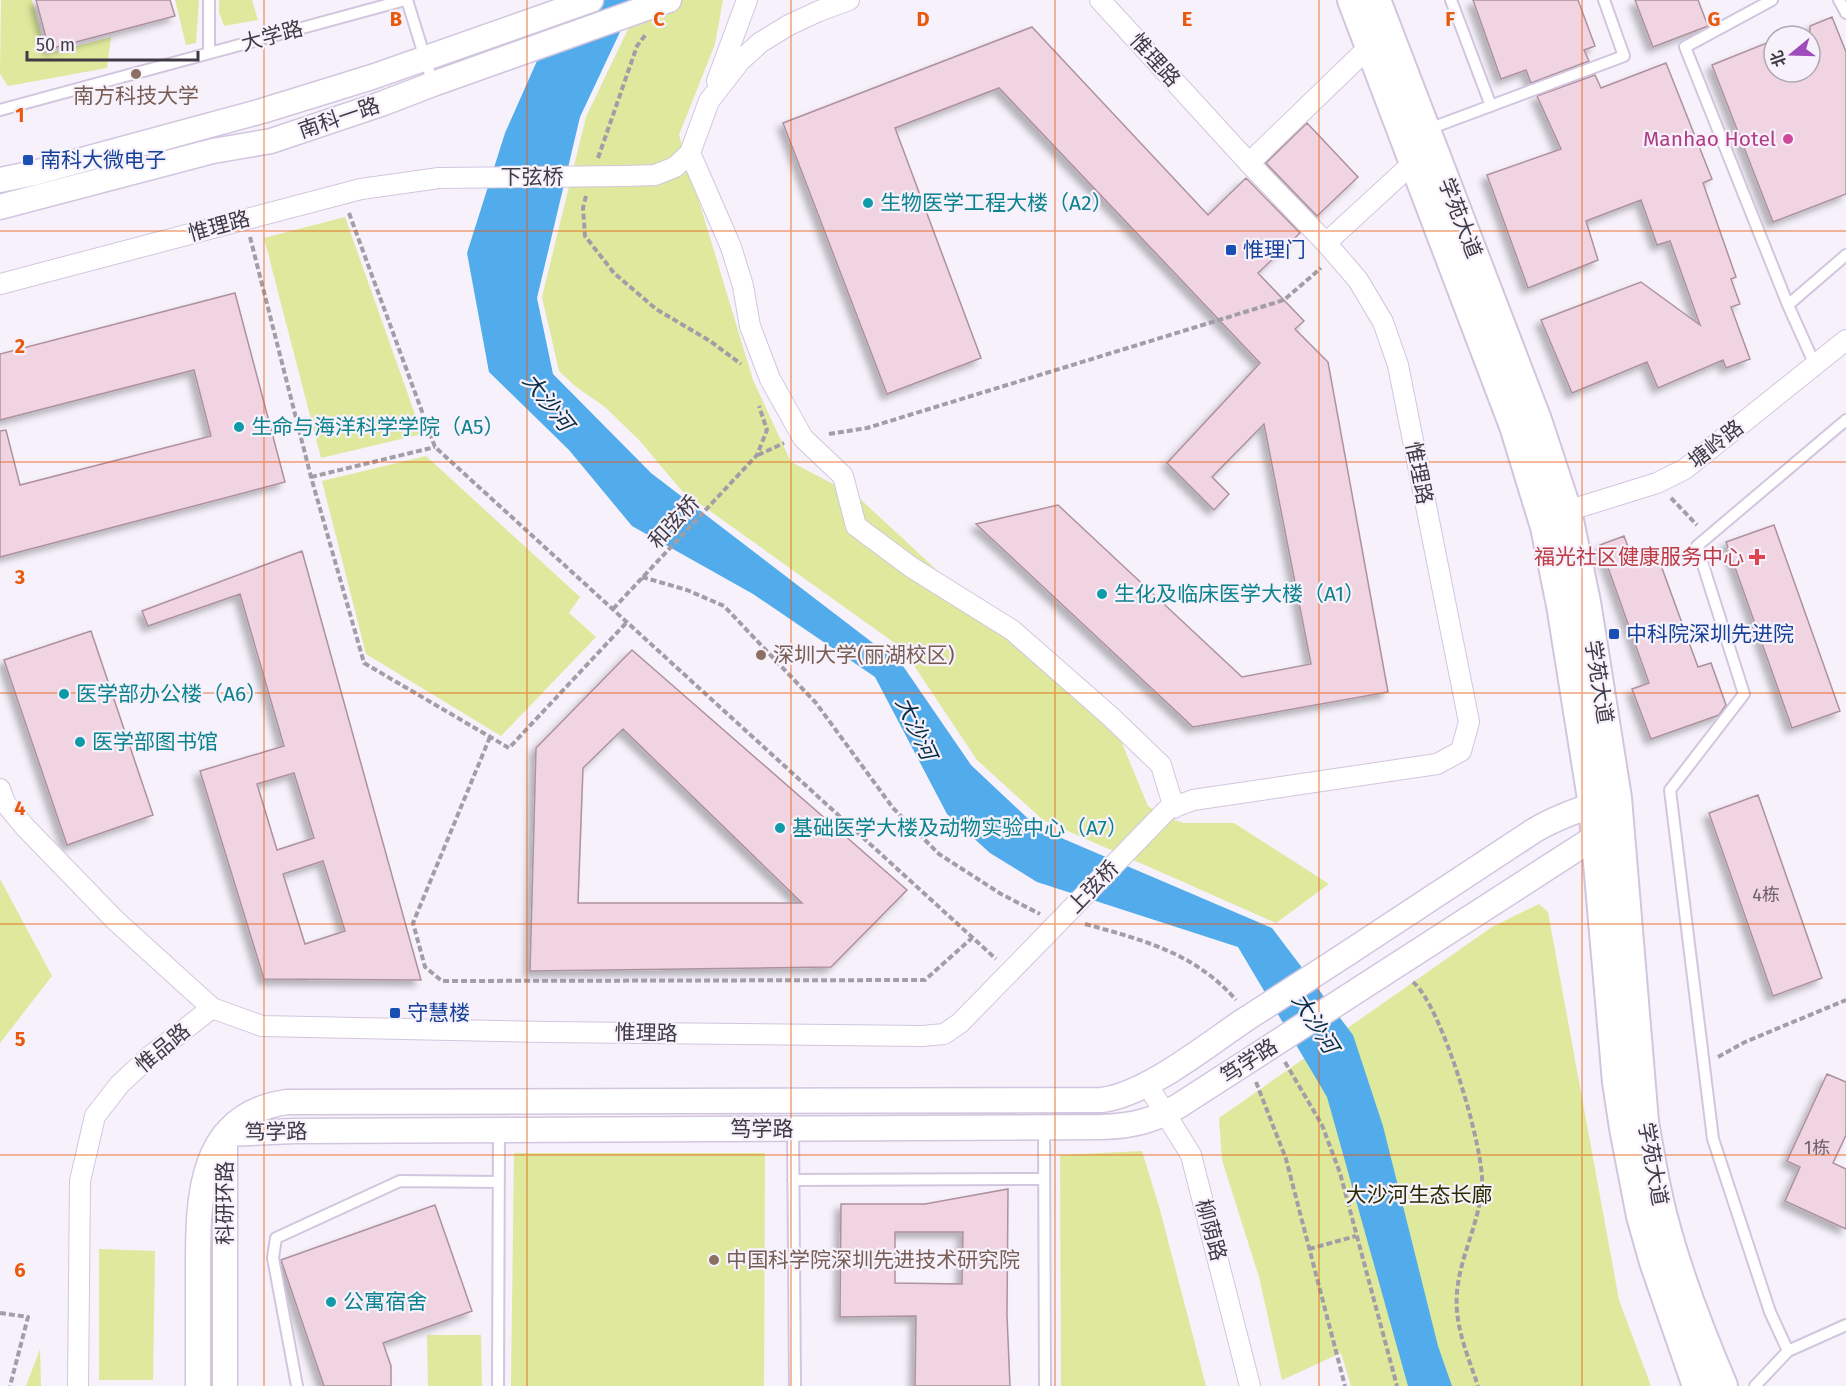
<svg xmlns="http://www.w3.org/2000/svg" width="1846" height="1386" font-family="'Fira Sans','Noto Sans SC',sans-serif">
  <defs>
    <filter id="shadow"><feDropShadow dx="-5.5" dy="5.5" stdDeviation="3" flood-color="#0004"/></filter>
  </defs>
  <rect width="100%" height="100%" fill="#f6f1fb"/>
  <path fill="#dee99d" d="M 1,0 L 32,0 L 46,54 L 111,37 L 107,68 L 8,86 L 0,74 Z
    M 175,0 L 199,0 L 196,43 L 186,45 Z
    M 219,0 L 252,0 L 258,20 L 224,26 L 219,12 Z
    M 642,0 L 723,0 L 715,44 L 679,135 L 753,380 L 791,462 L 858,497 L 1121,741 L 1148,806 L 1162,815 L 1183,823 L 1234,823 L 1329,884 L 1276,923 L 1043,820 L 977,760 L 903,649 L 682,491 L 640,441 L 605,407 L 575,386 L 559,371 L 542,297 L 586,117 Z
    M 345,217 L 422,434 L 321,458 L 264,238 Z
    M 426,456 L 580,597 L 569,613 L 596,637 L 501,736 L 366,654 L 322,481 Z
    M 0,879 L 52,976 L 0,1043 Z
    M 1539,904 L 1548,912 L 1619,1300 L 1651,1386 L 1351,1386 L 1341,1353 L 1282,1380 L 1259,1277 L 1222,1160 L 1219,1118 L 1492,927 Z
    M 1142,1151 L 1160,1210 L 1206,1386 L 1061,1386 L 1060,1155 Z
    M 514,1153 L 765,1153 L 764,1386 L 511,1386 Z
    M 99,1249 L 155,1251 L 153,1380 L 99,1380 Z
    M 427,1335 L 481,1335 L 482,1386 L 428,1386 Z
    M 40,1349 L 41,1386 L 26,1386 Z"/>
  <path fill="#52aceb" d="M 564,0 L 635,0 L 580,117 L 537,298 L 553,374 L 651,473 L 903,666 L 971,765 L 1038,828 L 1272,928 L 1353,1035 L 1383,1126 L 1438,1346 L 1452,1386 L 1408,1386 L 1327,1097 L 1238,947 L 1037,882 L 990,853 L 947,814 L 875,677 L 753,594 L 632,526 L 569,450 L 489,372 L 467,253 L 505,133 Z"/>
  <path fill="#f1d4e1" stroke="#ad929e" stroke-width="1.5" fill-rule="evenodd" filter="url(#shadow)" d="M 36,0 L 170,0 L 175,16 L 49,49 Z
    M 1473,0 L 1578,0 L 1595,46 L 1584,50 L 1589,61 L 1531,83 L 1526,70 L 1501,79 Z
    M 1635,0 L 1698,0 L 1708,26 L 1653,47 Z
    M 1832,17 L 1846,52 L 1846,194 L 1773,222 L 1712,65 L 1774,40 L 1774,72 L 1810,72 L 1810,26 Z
    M 1032,27 L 1208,215 L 1246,178 L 1300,233 L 1258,273 L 1304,321 L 1295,329 L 1328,362 L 1388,692 L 1193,727 L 976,524 L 1058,505 L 1242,677 L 1311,664 L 1264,424 L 1212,477 L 1229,494 L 1214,510 L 1167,463 L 1260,363 L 999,88 L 895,128 L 981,358 L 887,394 L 783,123 Z
    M 1666,63 L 1712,179 L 1703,183 L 1736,277 L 1731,279 L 1740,304 L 1731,307 L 1750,359 L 1726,368 L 1723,360 L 1658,388 L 1647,362 L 1572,393 L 1541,320 L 1641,282 L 1700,325 L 1670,241 L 1657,245 L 1641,200 L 1586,221 L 1598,260 L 1528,288 L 1487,175 L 1561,149 L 1537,96 L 1595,75 L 1601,88 Z
    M 1307,123 L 1358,177 L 1317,216 L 1266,163 Z
    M 235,293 L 285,482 L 0,557 L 0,431 L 6,430 L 20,485 L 211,436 L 194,370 L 0,420 L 0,354 Z
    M 1774,525 L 1840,711 L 1792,728 L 1726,542 Z
    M 1624,536 L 1632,557 L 1655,549 L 1698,667 L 1711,663 L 1726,705 L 1719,715 L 1651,739 L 1632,689 L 1649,683 L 1600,545 Z
    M 302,551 L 421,980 L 264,979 L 200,771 L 284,746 L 240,594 L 148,626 L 142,611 ZM 294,773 L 314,838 L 277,850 L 257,784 ZM 323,861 L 345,931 L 305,944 L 283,874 Z
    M 91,631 L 153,815 L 67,845 L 4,660 Z
    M 632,650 L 907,890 L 831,967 L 530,971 L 536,748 ZM 623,729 L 802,903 L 578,903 L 583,768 Z
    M 1758,795 L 1822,978 L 1773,996 L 1709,813 Z
    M 1827,1074 L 1846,1082 L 1846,1135 L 1833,1163 L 1846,1169 L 1846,1229 L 1785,1201 L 1800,1167 L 1787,1161 Z
    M 1008,1189 L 1007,1315 L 1010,1386 L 915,1386 L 916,1316 L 840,1317 L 841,1204 L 925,1204 ZM 895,1232 L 963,1232 L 962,1284 L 895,1283 Z
    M 435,1205 L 472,1311 L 383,1343 L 391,1366 L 391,1386 L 324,1386 L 281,1260 Z"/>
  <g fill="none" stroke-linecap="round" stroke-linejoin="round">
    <defs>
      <path id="service" d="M 209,0 L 209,53
        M 407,0 L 433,84
        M 1451,0 L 1491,106
        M 1772,0 L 1685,47 L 1788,305 L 1815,365
        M 1839,0 L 1846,13
        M 0,110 L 405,0
        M 1426,130 L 1624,56 L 1604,0
        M 1788,305 L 1846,255
        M 1044,1127 L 1045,1386
        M 793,1129 L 795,1386
        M 793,1180 L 1044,1179
        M 1788,1351 L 1770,1312 L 1713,1139 L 1670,790 L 1744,694 L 1697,546 L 1846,420
        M 297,1386 L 273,1258 L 276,1238 L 400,1181 L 499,1182
        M 498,1386 L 499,1130
        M 1755,1386 L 1788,1351 L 1846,1325"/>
      <path id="minor" d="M 1100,0 L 1249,163 L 1326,243 L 1358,280 L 1383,322 L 1398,365 L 1469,722 L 1461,751 L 1437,764 L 1193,800 L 1167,810
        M 717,81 L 747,0
        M 690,153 L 731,247 L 743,286 L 750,326 L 770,379 L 803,438 L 843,476 L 856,526 L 911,567 L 1012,630 L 1110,716 L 1161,765 L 1174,808
        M 1249,163 L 1370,46
        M 625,176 L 655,175 L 675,167 L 690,153 L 709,101 L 740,61 L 761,42 L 789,25 L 819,11 L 849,0
        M 1326,243 L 1414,162
        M 0,284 L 361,189 L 439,178
        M 1567,511 L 1657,483 L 1685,469 L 1846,340
        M 0,789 L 5,803 L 25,827 L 115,920 L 212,1008 L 262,1026 L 547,1032 L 923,1036 L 944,1034 L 960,1023 L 1044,937
        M 1147,1084 L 1191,1155 L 1250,1386
        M 78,1386 L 80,1181 L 95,1116 L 120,1084 L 149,1057 L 212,1008"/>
      <path id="tertiary" d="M 0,180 L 34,173 L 262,111 L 372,77 L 591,0
        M 0,207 L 213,151 L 271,141 L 381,104 L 433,84 L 669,0
        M 1348,953 L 1535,830 C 1559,816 1582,808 1609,800
        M 225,1134 L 295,1131 L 1102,1127 C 1132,1126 1154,1121 1180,1105 L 1609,828
        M 225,1136 L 225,1386
        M 198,1386 C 198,1349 198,1313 198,1276 C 198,1204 195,1115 287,1102 L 1102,1100 C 1145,1095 1206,1046 1243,1021"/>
      <path id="secondary" d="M 1352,0 L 1514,426 L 1545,527 L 1561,605 L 1593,805 L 1617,1082 L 1624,1128 L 1641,1216 L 1654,1262 L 1697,1386
        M 1376,0 L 1537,420 L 1567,511 L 1586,602 L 1617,798 L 1644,1122 C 1650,1155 1655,1189 1664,1221 C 1679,1278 1700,1332 1723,1386"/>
    </defs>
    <use href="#service" stroke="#d2c6df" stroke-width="14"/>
    <use href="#minor" stroke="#d2c6df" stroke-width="22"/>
    <use href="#tertiary" stroke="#d2c6df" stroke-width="27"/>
    <use href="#secondary" stroke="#d2c6df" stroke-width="32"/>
    <path stroke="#a29da7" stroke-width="4" stroke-dasharray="6 3" stroke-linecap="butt" d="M 598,158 L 637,46 L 646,34
      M 586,196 L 583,208 L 585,236 L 614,273 L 656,309 L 710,341 L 741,364
      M 349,213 L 435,447 L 996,959
      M 250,237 L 311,477 L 364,663 L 509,748 L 627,622
      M 829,434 L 867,428 L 1284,300 L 1321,268
      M 758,455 L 784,443
      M 311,477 L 435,447
      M 1671,498 L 1697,525
      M 642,577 L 687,590 L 724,606 L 816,703 L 893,808 L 939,854 L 1001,894 L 1040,914
      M 613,609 L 757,455 L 767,430 L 759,406
      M 490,737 L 413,923 L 425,967 L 442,981 L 925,980 L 972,938
      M 1085,924 C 1143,940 1195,953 1236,1000
      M 1413,982 C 1441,1004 1485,1149 1482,1186 C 1479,1229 1453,1267 1457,1311 C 1459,1336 1470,1362 1478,1386
      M 1718,1057 L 1745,1042 L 1846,1000
      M 1285,1062 L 1322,1125 L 1340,1173 L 1397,1386
      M 1256,1082 L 1286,1159 L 1345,1386
      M 1309,1249 L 1356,1236
      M 0,1313 L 28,1317 L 10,1386"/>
    <use href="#service" stroke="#fff" stroke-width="10"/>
    <use href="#minor" stroke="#fff" stroke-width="20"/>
    <use href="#tertiary" stroke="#fff" stroke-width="24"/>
    <use href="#secondary" stroke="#fff" stroke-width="28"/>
    <defs>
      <path id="minor-bridge" d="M 439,178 L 625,176
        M 1044,937 L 1167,810"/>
      <path id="tertiary-bridge" d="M 1243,1021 L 1348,953"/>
    </defs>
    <use href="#minor-bridge" stroke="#d2c6df" stroke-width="22" stroke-linecap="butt"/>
    <use href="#tertiary-bridge" stroke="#d2c6df" stroke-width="27" stroke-linecap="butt"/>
    <use href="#minor-bridge" stroke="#fff" stroke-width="20"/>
    <use href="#tertiary-bridge" stroke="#fff" stroke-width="24"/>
  </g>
  <path fill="none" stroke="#e8590c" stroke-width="1.5" stroke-opacity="0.55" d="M 264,0 L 264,1386M 527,0 L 527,1386M 791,0 L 791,1386M 1055,0 L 1055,1386M 1319,0 L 1319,1386M 1582,0 L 1582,1386M 0,231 L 1846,231M 0,462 L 1846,462M 0,693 L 1846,693M 0,924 L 1846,924M 0,1155 L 1846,1155"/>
  <g fill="#8d6e63" stroke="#f6f1fb" stroke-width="2">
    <circle cx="136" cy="74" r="6"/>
    <circle cx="761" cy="655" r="6"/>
    <circle cx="714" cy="1260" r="6"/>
  </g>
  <circle fill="#d1479c" stroke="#f6f1fb" stroke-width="2" cx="1788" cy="139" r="6"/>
  <g fill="#1a4fb4" stroke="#f6f1fb" stroke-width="2">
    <rect x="22" y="154" width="12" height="12" rx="3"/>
    <rect x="1225" y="244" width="12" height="12" rx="3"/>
    <rect x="1608" y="628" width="12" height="12" rx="3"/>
    <rect x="389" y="1007" width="12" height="12" rx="3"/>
  </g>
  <g fill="#0f9aa8" stroke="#f6f1fb" stroke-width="2">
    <circle cx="868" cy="203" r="6"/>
    <circle cx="239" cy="427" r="6"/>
    <circle cx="1102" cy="594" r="6"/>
    <circle cx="64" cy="694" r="6"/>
    <circle cx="80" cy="742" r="6"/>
    <circle cx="780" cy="828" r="6"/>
    <circle cx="331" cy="1302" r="6"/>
  </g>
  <path fill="#e0444e" stroke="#f6f1fb" stroke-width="2" d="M1754 548h6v6h6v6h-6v6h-6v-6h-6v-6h6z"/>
  <g text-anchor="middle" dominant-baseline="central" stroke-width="4.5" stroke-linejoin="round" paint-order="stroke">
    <g font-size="18" fill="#6c606b">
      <text x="1766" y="895">4栋</text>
      <text x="1817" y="1148">1栋</text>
    </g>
    <g font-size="21" fill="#3f3a44" stroke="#f6f1fb">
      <text transform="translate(272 36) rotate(-15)">大学路</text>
      <text transform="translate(1155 60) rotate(48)">惟理路</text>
      <text transform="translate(339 118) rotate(-19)">南科一路</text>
      <text x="532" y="177">下弦桥</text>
      <text transform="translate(1460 218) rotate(69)">学苑大道</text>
      <text transform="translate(219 226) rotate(-15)">惟理路</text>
      <text transform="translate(1716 444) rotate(-38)">塘岭路</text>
      <text transform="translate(1419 473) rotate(79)">惟理路</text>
      <text transform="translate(674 522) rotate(-47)">和弦桥</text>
      <text transform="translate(1599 682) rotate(81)">学苑大道</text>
      <text transform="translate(1093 887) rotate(-46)">上弦桥</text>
      <text transform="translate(646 1033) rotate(1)">惟理路</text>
      <text transform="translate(163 1048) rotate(-40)">惟品路</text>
      <text transform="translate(1249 1061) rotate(-33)">笃学路</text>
      <text x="762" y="1129">笃学路</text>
      <text transform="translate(276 1132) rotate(-1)">笃学路</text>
      <text transform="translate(1653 1164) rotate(80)">学苑大道</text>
      <text transform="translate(225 1203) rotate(-90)">科研环路</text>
      <text transform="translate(1211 1230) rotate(75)">柳荫路</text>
    </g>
    <g font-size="21" fill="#785e54" stroke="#f6f1fb" text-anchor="start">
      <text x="136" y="96" text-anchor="middle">南方科技大学</text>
      <text x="773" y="655">深圳大学(丽湖校区)</text>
      <text x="726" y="1260">中国科学院深圳先进技术研究院</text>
    </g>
    <g font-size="21" fill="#b23c85" stroke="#f6f1fb" text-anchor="end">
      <text x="1776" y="139">Manhao Hotel</text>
    </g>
    <g font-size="21" fill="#164399" stroke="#f6f1fb" text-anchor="start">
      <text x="40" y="160">南科大微电子</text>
      <text x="1243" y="250">惟理门</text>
      <text x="1626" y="634">中科院深圳先进院</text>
      <text x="407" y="1013">守慧楼</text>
    </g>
    <g font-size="21" fill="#0d838f" stroke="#f6f1fb" text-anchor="start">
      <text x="880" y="203">生物医学工程大楼（A2）</text>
      <text x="251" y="427">生命与海洋科学学院（A5）</text>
      <text x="1114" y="594">生化及临床医学大楼（A1）</text>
      <text x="76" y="694">医学部办公楼（A6）</text>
      <text x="92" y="742">医学部图书馆</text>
      <text x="792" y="828">基础医学大楼及动物实验中心（A7）</text>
      <text x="343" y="1302">公寓宿舍</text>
    </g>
    <g font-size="21" fill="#be3a42" stroke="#f6f1fb" text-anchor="end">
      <text x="1744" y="557">福光社区健康服务中心</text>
    </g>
    <g font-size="21" fill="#282c01" stroke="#f6f1fb">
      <text x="1419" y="1195">大沙河生态长廊</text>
    </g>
    <g font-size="22" font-style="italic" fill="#062e47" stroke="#f6f1fb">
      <text transform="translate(548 402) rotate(52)">大沙河</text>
      <text transform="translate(916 728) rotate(65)">大沙河</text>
      <text transform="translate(1315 1023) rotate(58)">大沙河</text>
    </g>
  </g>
  <g font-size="20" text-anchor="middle" font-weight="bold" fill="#e8590c" stroke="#f6f1fb" stroke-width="4.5" stroke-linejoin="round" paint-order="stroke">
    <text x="396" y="26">B</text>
    <text x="659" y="26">C</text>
    <text x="923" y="26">D</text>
    <text x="1187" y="26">E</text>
    <text x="1450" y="26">F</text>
    <text x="1714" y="26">G</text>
    <text x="20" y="122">1</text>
    <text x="20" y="353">2</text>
    <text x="20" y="584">3</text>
    <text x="20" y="815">4</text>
    <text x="20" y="1046">5</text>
    <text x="20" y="1277">6</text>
  </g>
  <g transform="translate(1792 54) rotate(251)"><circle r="28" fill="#f6f1fb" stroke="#ada8b2" stroke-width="1.5"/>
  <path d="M0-4.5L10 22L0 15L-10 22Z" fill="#9e4cbc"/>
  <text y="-9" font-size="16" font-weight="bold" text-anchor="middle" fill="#3f3a44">北</text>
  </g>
  <path d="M27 51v9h171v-9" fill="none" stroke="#3f3a44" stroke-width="3"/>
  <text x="36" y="51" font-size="18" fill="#3f3a44" stroke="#f6f1fb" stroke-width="4.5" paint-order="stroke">50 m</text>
</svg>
